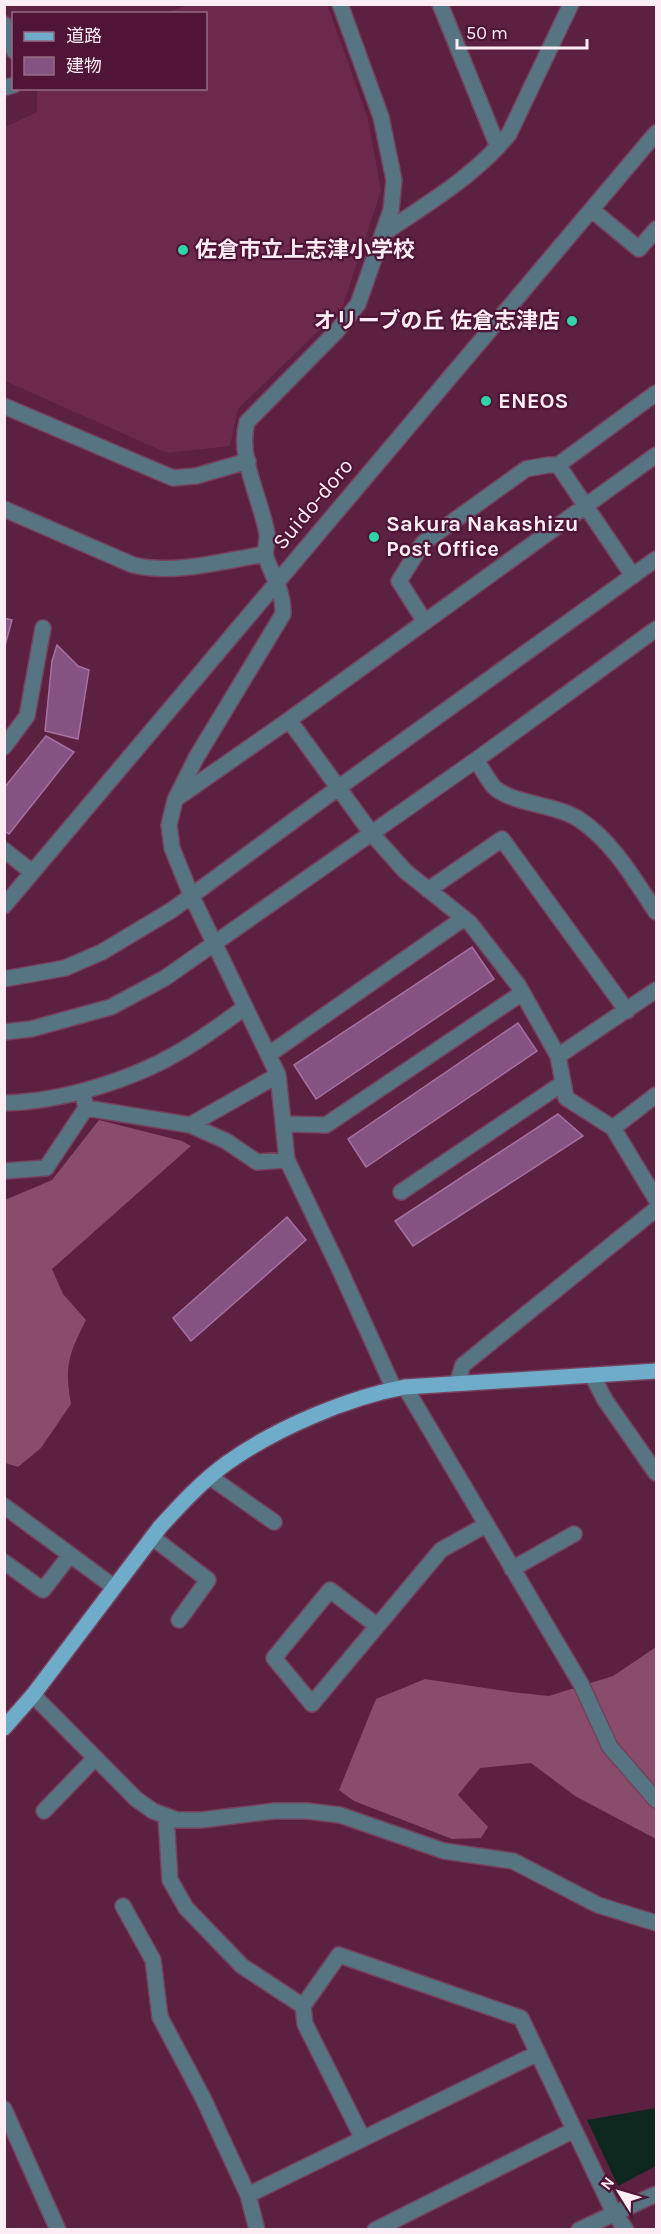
<svg xmlns="http://www.w3.org/2000/svg" width="661" height="2234" font-family="Karla,'Noto Sans JP',sans-serif">
  <rect width="100%" height="100%" fill="#5c2041"/>
  <path fill="#6c294c" d="M 327,4 L 368,119 L 381,191 L 342,308 L 238,409 L 230,446 L 167,453 L 5,381 L 5,127 L 37,112 L 37,89 L 206,88 L 206,14 L 166,13 L 188,5 Z"/>
  <path fill="#8a4c6b" d="M 99,1120 L 182,1141 L 191,1146 L 52,1269 L 63,1294 L 86,1320 C 69,1354 64,1365 71,1404 L 41,1448 L 18,1467 L 5,1463 L 5,1200 L 52,1180 Z
    M 656,1647 L 656,1839 L 575,1796 L 531,1763 L 480,1768 L 458,1795 L 488,1827 L 481,1838 L 452,1839 L 354,1801 L 339,1790 L 376,1699 L 425,1679 L 511,1692 L 549,1696 L 613,1676 Z"/>
  <path fill="#0e2820" d="M 656,2108 L 656,2166 L 618,2186 L 587,2120 Z"/>
  <path fill="#855381" stroke="#a670a1" stroke-width="1.5" d="M 4,618 L 12,620 L 4,649 Z
    M 57,645 L 78,666 L 89,670 L 78,739 L 45,731 L 52,661 Z
    M 46,736 L 74,752 L 9,834 L 4,831 L 4,788 Z
    M 472,947 L 494,979 L 316,1099 L 294,1065 Z
    M 518,1023 L 537,1051 L 366,1167 L 348,1139 Z
    M 558,1114 L 583,1136 L 413,1246 L 395,1221 Z
    M 287,1217 L 306,1240 L 191,1341 L 173,1318 Z"/>
  <g fill="none" stroke-linecap="round" stroke-linejoin="round">
    <defs>
      <path id="minor" d="M 340,4 L 381,117 L 394,180 L 391,210 L 358,304 L 336,332 L 247,422 C 237,458 261,498 267,534 C 268,542 264,550 266,557 C 272,576 284,592 283,614 L 196,758 L 175,800 L 169,825 L 172,848 L 191,895 L 278,1075 L 287,1160 L 340,1270 L 394,1389
        M 440,4 L 498,147
        M 4,24 L 14,51
        M 4,88 L 14,85
        M 592,210 L 639,249 L 656,229
        M 384,233 C 428,203 475,176 509,134 L 571,4
        M 4,406 L 173,478 L 196,476 L 248,461
        M 558,465 L 633,576
        M 4,509 L 133,565 C 175,575 222,561 265,554
        M 425,622 L 399,581 L 423,543 L 526,469 L 548,465 L 558,465 L 656,393
        M 289,720 L 372,834 L 405,871 L 470,923 L 518,985 L 558,1056 L 566,1098 L 613,1128 L 656,1199
        M 4,747 L 27,716 L 43,628
        M 476,760 C 482,768 487,779 494,787 C 511,804 557,804 580,820 C 613,842 634,879 656,912
        M 177,798 L 289,720 L 656,455
        M 4,850 L 32,872
        M 428,890 L 502,839 L 627,1011
        M 4,906 L 656,133
        M 4,979 L 65,968 L 102,952 L 172,910 L 338,788 L 656,559
        M 4,1032 L 31,1029 L 111,1007 L 165,978 L 476,760 L 656,629
        M 268,1055 L 464,918
        M 558,1056 L 656,990
        M 4,1103 C 60,1102 132,1080 179,1052 C 202,1039 223,1023 244,1008
        M 86,1108 L 190,1125 L 226,1141 L 257,1162 L 287,1160
        M 284,1124 L 326,1125 L 522,993
        M 190,1125 L 278,1075
        M 613,1128 L 656,1095
        M 4,1171 L 46,1168 L 86,1108 L 84,1099
        M 401,1192 L 563,1083
        M 592,1375 L 605,1400 L 656,1473
        M 457,1383 L 463,1365 L 656,1209
        M 405,1387 L 581,1684 L 610,1747 L 656,1800
        M 210,1477 L 274,1522
        M 4,1506 L 114,1587
        M 152,1537 L 208,1580 L 179,1620
        M 4,1562 L 43,1590 L 70,1555
        M 512,1569 L 574,1534
        M 376,1625 L 330,1590 L 274,1658 L 312,1704 L 441,1550 L 486,1525
        M 33,1695 L 136,1799 L 153,1811 L 177,1820 L 201,1820 L 274,1811 L 307,1811 L 340,1815 L 444,1851 L 513,1861 L 598,1905 L 656,1923
        M 44,1811 L 95,1758
        M 166,1816 L 170,1880 L 186,1908 L 242,1966 L 303,2006 L 305,2024 L 363,2139
        M 123,1906 L 153,1960 L 160,2017 L 203,2098 L 248,2195 L 257,2230
        M 303,2006 L 339,1955 L 521,2018 L 614,2213 L 626,2230
        M 4,2109 L 58,2230
        M 248,2195 L 538,2053
        M 375,2230 L 574,2130
        M 579,2230 L 656,2194"/>
      <path id="major" d="M 4,1728 L 33,1695 L 160,1527 C 180,1505 202,1481 227,1463 C 275,1429 346,1398 405,1387 L 656,1371"/>
    </defs>
    <use href="#minor" stroke="#76415d" stroke-width="18"/>
    <use href="#major" stroke="#76415d" stroke-width="18"/>
    <use href="#minor" stroke="#567482" stroke-width="15"/>
    <use href="#major" stroke="#6eacca" stroke-width="15"/>
  </g>
  <g fill="#31d4a9" stroke="#501536" stroke-width="2">
    <circle cx="183" cy="250" r="6"/>
    <circle cx="572" cy="321" r="6"/>
    <circle cx="486" cy="401" r="6"/>
    <circle cx="374" cy="537" r="6"/>
  </g>
  <g text-anchor="middle" dominant-baseline="central" stroke-width="4.5" stroke-linejoin="round" paint-order="stroke">
    <g font-size="22" font-weight="bold" fill="#fcecf3" stroke="#501536" text-anchor="start">
      <text x="195" y="250">佐倉市立上志津小学校</text>
      <text x="560" y="321" text-anchor="end">オリーブの丘 佐倉志津店</text>
      <text x="498" y="401">ENEOS</text>
      <text x="386" y="524">Sakura Nakashizu<tspan x="386" dy="25">Post Office</tspan></text>
    </g>
    <g font-size="22" fill="#fcecf3" stroke="#501536">
      <text transform="translate(313 504) rotate(-50)">Suido-doro</text>
    </g>
  </g>
  <rect width="661" height="2234" fill="none" stroke="#fcecf3" stroke-width="12"/>
  <rect x="12" y="12" width="195" height="78" fill="#501536" stroke="#956b82" stroke-width="1.5"/>
  <rect x="24" y="32" width="30" height="9" fill="#6eacca" stroke="#956b82" stroke-width="1.5"/>
  <text x="66" y="42" font-size="18" fill="#fcecf3">道路</text>
  <rect x="24" y="57" width="30" height="18" fill="#855381" stroke="#956b82" stroke-width="1.5"/>
  <text x="66" y="72" font-size="18" fill="#fcecf3">建物</text>
  <g transform="translate(619 2192) rotate(307)" stroke="#501536" stroke-width="4.5" paint-order="stroke">
  <path d="M0-4.5L10 22L0 15L-10 22Z" fill="#fcecf3"/>
  <text y="-9" font-size="16" font-weight="bold" text-anchor="middle" fill="#fcecf3">N</text>
  </g>
  <path d="M457 39v9h130v-9" fill="none" stroke="#fcecf3" stroke-width="3"/>
  <text x="466" y="39" font-size="18" fill="#fcecf3" stroke="#501536" stroke-width="4.5" paint-order="stroke">50 m</text>
</svg>
